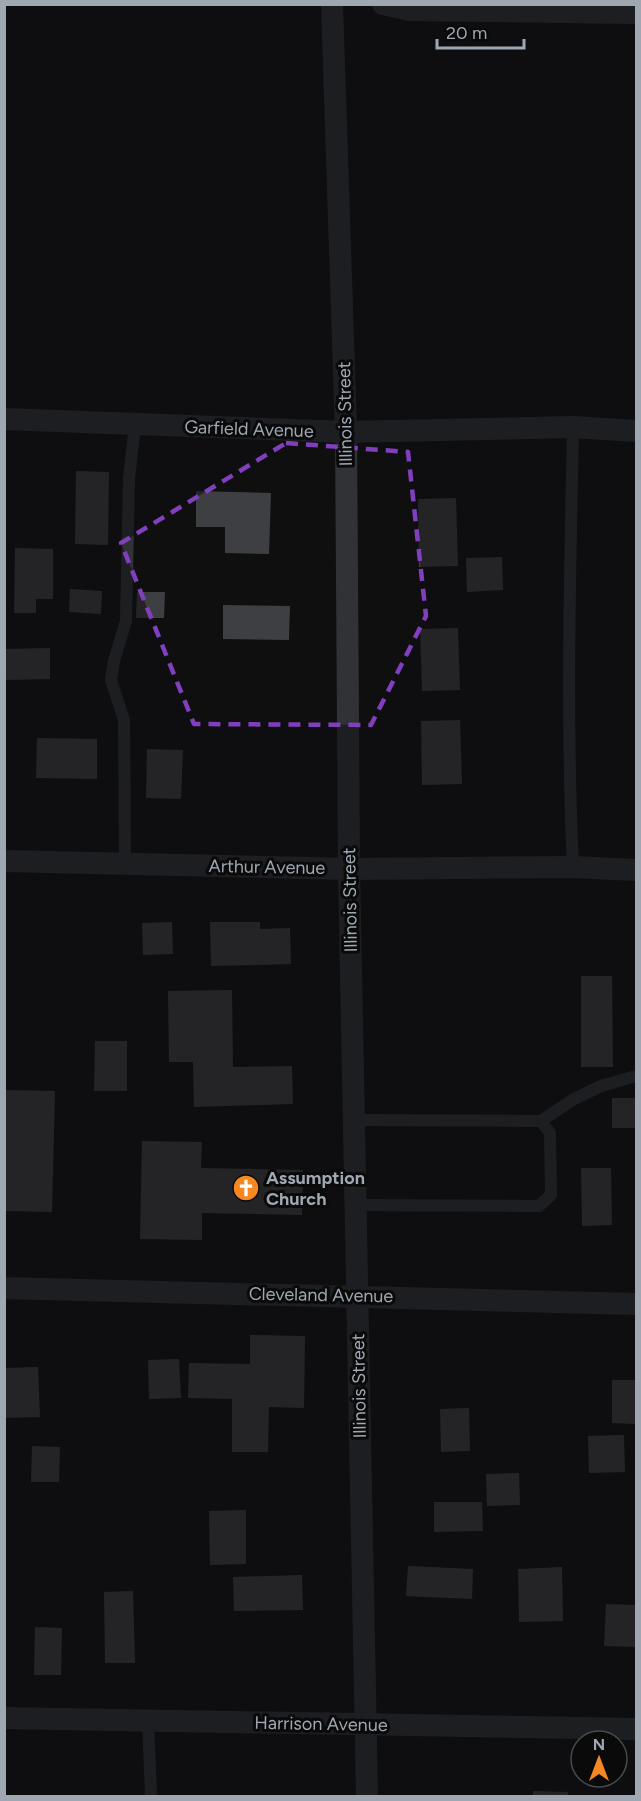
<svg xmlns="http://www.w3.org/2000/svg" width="641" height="1801" font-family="Figtree,sans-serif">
  <rect width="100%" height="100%" fill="#0f0f10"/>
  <path fill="#3e3f43" d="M 76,471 L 109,472 L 108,545 L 75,544 Z
    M 196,491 L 271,493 L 269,554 L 225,553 L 225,527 L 196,527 Z
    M 456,498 L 458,566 L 419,567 L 418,499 Z
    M 15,548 L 53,549 L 53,599 L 36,599 L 36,613 L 14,613 Z
    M 502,557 L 503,590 L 467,592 L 466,558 Z
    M 70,589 L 102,591 L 101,614 L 69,612 Z
    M 137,592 L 165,592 L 164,618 L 136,618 Z
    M 223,605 L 290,606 L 289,640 L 223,639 Z
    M 458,628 L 460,690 L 422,691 L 420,629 Z
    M 50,648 L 50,679 L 6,680 L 5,649 Z
    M 460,720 L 462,784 L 422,785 L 421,721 Z
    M 37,738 L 97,739 L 97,779 L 36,778 Z
    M 147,749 L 183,750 L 181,799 L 146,798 Z
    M 172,922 L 173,954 L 143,955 L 142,923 Z
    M 210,922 L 260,922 L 260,929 L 290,928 L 291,964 L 211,966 Z
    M 581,976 L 612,976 L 613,1067 L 581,1067 Z
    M 232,990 L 233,1067 L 292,1066 L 293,1104 L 194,1107 L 193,1062 L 169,1062 L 168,991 Z
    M 95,1041 L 127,1041 L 127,1091 L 94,1091 Z
    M 4,1090 L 55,1091 L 52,1212 L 4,1211 Z
    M 612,1098 L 636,1098 L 636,1128 L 612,1128 Z
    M 142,1141 L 202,1142 L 201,1168 L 303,1170 L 302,1215 L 202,1213 L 202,1240 L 140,1239 Z
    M 581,1168 L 611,1168 L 612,1225 L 582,1226 Z
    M 250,1335 L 305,1336 L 304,1408 L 269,1407 L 268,1452 L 232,1452 L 232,1399 L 188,1398 L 189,1363 L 250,1364 Z
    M 179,1359 L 181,1398 L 149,1399 L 148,1360 Z
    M 38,1367 L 40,1417 L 4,1418 L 4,1368 Z
    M 612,1380 L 636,1380 L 636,1424 L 612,1423 Z
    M 469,1408 L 470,1451 L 441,1452 L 440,1409 Z
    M 624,1435 L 625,1472 L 589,1473 L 588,1436 Z
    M 32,1446 L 60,1447 L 59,1482 L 31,1482 Z
    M 519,1473 L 520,1505 L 487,1506 L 486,1474 Z
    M 434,1502 L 482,1502 L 483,1531 L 434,1532 Z
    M 246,1510 L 246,1564 L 210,1565 L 209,1511 Z
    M 408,1566 L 473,1569 L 472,1599 L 406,1596 Z
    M 562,1567 L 563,1621 L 519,1622 L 518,1569 Z
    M 302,1575 L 303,1610 L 234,1611 L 233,1577 Z
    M 133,1591 L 135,1663 L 105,1663 L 104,1592 Z
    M 606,1604 L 636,1605 L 636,1647 L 604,1646 Z
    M 35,1627 L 62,1628 L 61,1675 L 34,1675 Z
    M 533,1791 L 568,1792 L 568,1796 L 533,1796 Z"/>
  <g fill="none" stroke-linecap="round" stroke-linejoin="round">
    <path stroke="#303235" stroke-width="12" d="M 573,427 C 570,574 566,720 573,867
      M 125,864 L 124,720 L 111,680 L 114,661 L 126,621 L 129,479 L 135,424
      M 354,1120 L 541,1121 L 574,1099 L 601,1086 L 636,1076
      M 355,1205 L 539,1206 L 551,1195 L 550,1133 L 541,1121
      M 148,1720 L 151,1796"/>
    <path stroke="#303235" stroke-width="22" d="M 332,4 L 346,432 L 349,869 L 367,1796
      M 383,4 L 410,10 L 636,13
      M 4,419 L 346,432 L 573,427 L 636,431
      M 4,861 L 349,869 L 573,867 L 636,870
      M 4,1288 L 636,1304
      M 4,1718 L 636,1729"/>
  </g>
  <path d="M0 0H641V1801H0ZM 286,443 L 408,452 L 426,616 L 371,725 L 194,724 L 121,543 Z" fill="#0f0f10" fill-opacity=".55" fill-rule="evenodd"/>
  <path fill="none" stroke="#803fbd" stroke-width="4.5" stroke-dasharray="12 8" stroke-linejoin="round" d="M 286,443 L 408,452 L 426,616 L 371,725 L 194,724 L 121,543 Z"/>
  <defs>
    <symbol id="church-disc" viewBox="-11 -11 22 22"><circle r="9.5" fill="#f68721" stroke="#0a0a0b"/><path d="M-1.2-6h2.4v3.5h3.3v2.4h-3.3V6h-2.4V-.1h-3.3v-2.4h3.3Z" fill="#fff"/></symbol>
  </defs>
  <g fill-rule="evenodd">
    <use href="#church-disc" x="231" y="1173" width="30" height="30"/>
  </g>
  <g text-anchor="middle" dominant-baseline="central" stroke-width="6" stroke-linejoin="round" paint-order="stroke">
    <g font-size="18" fill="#9fa8b2" stroke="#0a0a0b">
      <text transform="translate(345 414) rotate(-91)">Illinois Street</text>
      <text transform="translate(249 429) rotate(2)">Garfield Avenue</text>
      <text transform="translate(267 867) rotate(1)">Arthur Avenue</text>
      <text transform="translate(350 900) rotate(-91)">Illinois Street</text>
      <text transform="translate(321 1295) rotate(1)">Cleveland Avenue</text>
      <text transform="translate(359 1386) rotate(-91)">Illinois Street</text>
      <text transform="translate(321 1724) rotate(1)">Harrison Avenue</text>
    </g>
    <g font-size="18" font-weight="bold" fill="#9fa8b2" stroke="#0a0a0b" text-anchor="start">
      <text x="266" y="1178">Assumption<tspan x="266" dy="21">Church</tspan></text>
    </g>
  </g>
  <rect width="641" height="1801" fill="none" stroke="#9fa8b2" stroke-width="12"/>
  <g transform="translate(599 1759)"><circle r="28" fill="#0a0a0b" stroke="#46494e" stroke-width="1.5"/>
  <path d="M0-4.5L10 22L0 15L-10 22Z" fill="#f68721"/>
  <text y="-9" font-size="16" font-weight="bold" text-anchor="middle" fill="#9fa8b2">N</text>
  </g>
  <path d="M437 39v9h87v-9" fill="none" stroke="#9fa8b2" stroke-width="3"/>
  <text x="446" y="39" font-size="18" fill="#9fa8b2" stroke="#0a0a0b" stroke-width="4.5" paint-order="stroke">20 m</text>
</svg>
